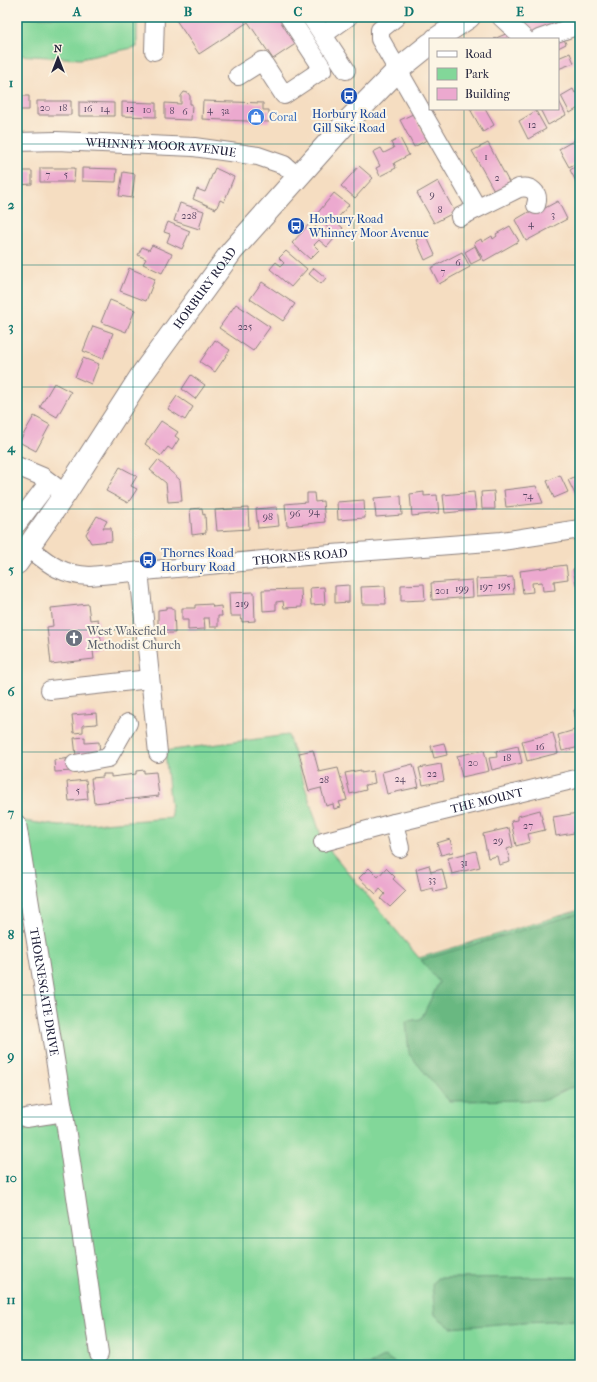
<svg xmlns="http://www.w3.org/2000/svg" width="597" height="1382" font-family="'IM FELL French Canon',serif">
  <rect width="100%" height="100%" fill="#fcf5e5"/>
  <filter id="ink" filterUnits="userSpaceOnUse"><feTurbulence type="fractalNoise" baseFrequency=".025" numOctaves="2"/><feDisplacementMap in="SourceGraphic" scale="8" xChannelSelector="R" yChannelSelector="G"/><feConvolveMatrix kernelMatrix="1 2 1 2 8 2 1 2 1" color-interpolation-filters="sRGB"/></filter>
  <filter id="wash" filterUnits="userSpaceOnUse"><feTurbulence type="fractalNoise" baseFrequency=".012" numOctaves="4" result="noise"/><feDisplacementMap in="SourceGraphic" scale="16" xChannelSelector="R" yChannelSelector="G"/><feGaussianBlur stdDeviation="0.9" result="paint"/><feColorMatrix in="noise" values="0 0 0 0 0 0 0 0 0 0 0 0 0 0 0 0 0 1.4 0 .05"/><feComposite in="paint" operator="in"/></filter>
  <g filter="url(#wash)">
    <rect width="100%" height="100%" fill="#f5ddc1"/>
    <path fill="#82d799" stroke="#527c6a" d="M 17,17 L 137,17 L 137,47 L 80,59 L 17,55 Z
      M 288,735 L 323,842 L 419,958 L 580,910 L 580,1365 L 17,1365 L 17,1130 L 58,1123 L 17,820 L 60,826 L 172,818 L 165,751 Z"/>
    <path fill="#69b881" stroke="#466d5e" d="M 580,913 L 580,1086 L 569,1088 L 545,1100 L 449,1101 L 409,1054 L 406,1021 L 421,1019 L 439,982 L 421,960 Z
      M 580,1277 L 580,1320 L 522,1322 L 451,1328 L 435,1315 L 432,1285 L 437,1278 Z
      M 385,1356 L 398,1365 L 369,1365 L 370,1364 Z"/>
    <g id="blocks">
      <path fill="#eca9cf" d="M 174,17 L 279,17 L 297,43 L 273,59 L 248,22 L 199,54 Z
        M 535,17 L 555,17 L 566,44 L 558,48 L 558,39 L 494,39 L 508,33 L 525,29 L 522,23 Z
        M 570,53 L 574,63 L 558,69 L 558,58 Z
        M 573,89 L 575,93 L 580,90 L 580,107 L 570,113 L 561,96 Z
        M 184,92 L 188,93 L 190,96 L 190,104 L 192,104 L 191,120 L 165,119 L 165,103 L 181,104 L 181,96 Z
        M 17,96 L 29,96 L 29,110 L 17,110 Z
        M 558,99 L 566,115 L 548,125 L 540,109 L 558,109 Z
        M 37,101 L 71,101 L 71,115 L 37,115 Z
        M 203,101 L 263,103 L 263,110 L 269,110 L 269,122 L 202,119 Z
        M 79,102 L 114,103 L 114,116 L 79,116 Z
        M 122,102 L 156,103 L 156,117 L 122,116 Z
        M 470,109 L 485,109 L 494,125 L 483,132 Z
        M 536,111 L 546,129 L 528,139 L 519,121 Z
        M 413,114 L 427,140 L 414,147 L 400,120 Z
        M 400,138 L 409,155 L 394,163 L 396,168 L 380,176 L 376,168 L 380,166 L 373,152 L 381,148 L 384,153 L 394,148 L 391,143 Z
        M 575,140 L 580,149 L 580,161 L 569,167 L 559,149 Z
        M 488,143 L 510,184 L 495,192 L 472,151 Z
        M 580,164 L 580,189 L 570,170 Z
        M 359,166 L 373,178 L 355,198 L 341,186 Z
        M 40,168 L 75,168 L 74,182 L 40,182 Z
        M 82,168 L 117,169 L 116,182 L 82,181 Z
        M 215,168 L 234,177 L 224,202 L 220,200 L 216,209 L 193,199 L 197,189 L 205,192 Z
        M 17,171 L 32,171 L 32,184 L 17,185 Z
        M 123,172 L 135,174 L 132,198 L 119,196 Z
        M 438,181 L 455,212 L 434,223 L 417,193 Z
        M 334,193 L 349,205 L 335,221 L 343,228 L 337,236 L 325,225 L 326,223 L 316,215 Z
        M 558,201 L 567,219 L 526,241 L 515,220 L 532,210 L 534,214 Z
        M 180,203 L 204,211 L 199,229 L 174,221 Z
        M 168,222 L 190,231 L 182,249 L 167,242 L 170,234 L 164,232 Z
        M 311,222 L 320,231 L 322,228 L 334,239 L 327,247 L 319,240 L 314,245 L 319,250 L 310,259 L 292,243 Z
        M 580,222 L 580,234 L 575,225 Z
        M 510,226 L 519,241 L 484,261 L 474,243 L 481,239 L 482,242 L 492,236 L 493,239 L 497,236 L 496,234 Z
        M 426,235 L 435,255 L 425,260 L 416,240 Z
        M 152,245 L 172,254 L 162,273 L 143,264 L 146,259 L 138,255 L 142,247 L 149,250 Z
        M 475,246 L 481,259 L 471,264 L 465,252 Z
        M 286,251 L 307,269 L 291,287 L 270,269 L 276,262 L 281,266 L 284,263 L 279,258 Z
        M 462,252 L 470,267 L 439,284 L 431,268 Z
        M 129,268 L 155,279 L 146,301 L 120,291 Z
        M 314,268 L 326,278 L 321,284 L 309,274 Z
        M 262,282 L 295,304 L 283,321 L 250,299 Z
        M 110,300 L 135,310 L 126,332 L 101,322 Z
        M 236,304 L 270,327 L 253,351 L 219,328 Z
        M 93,326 L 113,333 L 103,359 L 83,351 Z
        M 215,340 L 230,350 L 215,372 L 200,362 Z
        M 83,358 L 99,364 L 91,384 L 75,377 Z
        M 191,375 L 205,385 L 195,399 L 182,389 Z
        M 54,383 L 71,392 L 57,417 L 40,407 Z
        M 177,396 L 193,407 L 185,420 L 168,409 Z
        M 34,416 L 50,425 L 36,451 L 19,442 Z
        M 161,421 L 178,432 L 175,436 L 179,439 L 172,450 L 168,447 L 161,456 L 145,444 Z
        M 158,460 L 180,480 L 182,501 L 168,502 L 166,483 L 150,470 Z
        M 120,467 L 137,476 L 131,486 L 137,489 L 128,503 L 106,491 Z
        M 580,474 L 580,494 L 576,496 L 568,480 Z
        M 560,475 L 568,492 L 554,498 L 547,481 Z
        M 536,486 L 543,503 L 506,507 L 504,490 Z
        M 494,491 L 495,509 L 482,509 L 481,492 Z
        M 424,492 L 424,496 L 437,495 L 439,513 L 412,516 L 410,494 Z
        M 474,492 L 476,510 L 445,513 L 443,495 Z
        M 307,493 L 314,493 L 315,502 L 323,501 L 325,522 L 287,526 L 285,504 L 307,502 Z
        M 401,496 L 402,515 L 376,517 L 374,498 Z
        M 364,500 L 365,518 L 338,520 L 337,502 Z
        M 277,507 L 279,526 L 258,528 L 256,509 Z
        M 202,508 L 203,515 L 205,514 L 206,533 L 192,535 L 190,509 Z
        M 248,508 L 249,529 L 217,531 L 215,510 Z
        M 97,516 L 107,521 L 103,528 L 111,528 L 112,541 L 91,543 L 86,534 Z
        M 566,565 L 568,579 L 554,581 L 555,590 L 543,591 L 542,582 L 532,583 L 533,592 L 523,593 L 520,571 Z
        M 580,567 L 580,587 L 577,588 L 573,569 Z
        M 513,577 L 514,594 L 477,596 L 476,579 Z
        M 472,580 L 473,597 L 432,600 L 431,583 Z
        M 424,584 L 425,600 L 401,601 L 401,585 Z
        M 349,585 L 349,602 L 335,603 L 335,586 Z
        M 385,586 L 386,604 L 362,604 L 361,587 Z
        M 324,587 L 325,604 L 311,605 L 310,588 Z
        M 301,589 L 302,607 L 284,608 L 283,601 L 276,602 L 276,610 L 263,611 L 262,590 Z
        M 254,592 L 255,621 L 242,622 L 241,616 L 230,616 L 229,593 Z
        M 88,604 L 90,620 L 98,619 L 102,649 L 93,651 L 94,659 L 51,664 L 47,627 L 53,626 L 51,608 Z
        M 212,604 L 213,607 L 221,606 L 222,616 L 218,616 L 218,627 L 210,627 L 209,618 L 204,618 L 205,629 L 188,630 L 188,620 L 182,620 L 182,608 L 195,608 L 195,605 Z
        M 166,607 L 172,607 L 172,609 L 174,609 L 175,633 L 158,633 L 158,610 L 166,609 Z
        M 580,709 L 580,722 L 576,722 L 574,710 Z
        M 96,713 L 97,724 L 83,725 L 83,732 L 74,733 L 72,715 Z
        M 578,729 L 580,736 L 580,747 L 562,751 L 558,735 Z
        M 553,733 L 558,753 L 527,761 L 522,741 Z
        M 85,737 L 85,743 L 99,742 L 100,754 L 76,756 L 74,738 Z
        M 444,743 L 447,755 L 434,758 L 431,746 Z
        M 518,746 L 522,763 L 492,770 L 489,758 L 497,757 L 496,751 Z
        M 313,750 L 319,772 L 338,768 L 347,800 L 339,802 L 341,807 L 334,809 L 333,804 L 326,806 L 321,788 L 309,791 L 299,753 Z
        M 484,750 L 489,771 L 462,777 L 457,756 Z
        M 72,758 L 74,771 L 55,772 L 54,760 Z
        M 413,764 L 419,787 L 387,794 L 382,772 Z
        M 441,764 L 444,781 L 423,785 L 419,768 Z
        M 144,770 L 144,773 L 156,772 L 159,796 L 94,803 L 91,778 L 103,777 L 103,774 L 111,774 L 111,777 L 136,774 L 136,771 Z
        M 361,770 L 361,773 L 373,771 L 375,783 L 365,785 L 366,790 L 350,794 L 345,773 Z
        M 86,780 L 88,799 L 69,801 L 67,782 Z
        M 540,810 L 545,830 L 528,834 L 530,842 L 516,846 L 511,821 L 518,820 L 518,816 Z
        M 578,813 L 580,832 L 556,836 L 553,817 Z
        M 509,828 L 513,847 L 507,849 L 510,862 L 499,865 L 497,856 L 488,858 L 483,834 Z
        M 450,839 L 453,852 L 441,855 L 437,843 Z
        M 476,851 L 480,867 L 452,874 L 448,858 Z
        M 429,865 L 431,872 L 442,869 L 447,889 L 434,892 L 433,888 L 421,891 L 416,869 Z
        M 369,868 L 378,877 L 386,868 L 395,877 L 393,879 L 406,891 L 390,907 L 381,899 L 385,894 L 380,889 L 376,894 L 359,878 Z"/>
    </g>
  </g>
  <g filter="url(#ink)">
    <use href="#blocks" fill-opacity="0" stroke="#8c807e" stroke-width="1"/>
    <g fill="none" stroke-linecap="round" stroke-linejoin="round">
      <defs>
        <g id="minor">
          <path d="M 311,17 L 346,70"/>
          <path d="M 396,17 L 380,30 L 380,39 L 477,208"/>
          <path d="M 501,17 L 525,39"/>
          <path d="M 323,35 L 348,17"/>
          <path d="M 539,39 L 576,26 L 573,17"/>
          <path d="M 154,51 L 155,17"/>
          <path d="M 238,76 L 262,61 L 284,95 L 323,69 L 289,17"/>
          <path id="s1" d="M 17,142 L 56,141 L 194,147 L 258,156 L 284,165 L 297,176"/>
          <path d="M 460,217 L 519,188 C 531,186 540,192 536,205"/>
          <path d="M 17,466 L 43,477 L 65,494"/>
          <path d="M 17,524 L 49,482"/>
          <path id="s2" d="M 28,547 C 49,564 61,575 90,576 L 306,556 L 502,541 L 580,529"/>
          <path d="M 139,571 L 158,753"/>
          <path d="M 50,690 L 150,679"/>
          <path d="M 75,764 L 108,758 L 128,723"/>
          <path d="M 394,823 L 400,848"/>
          <path id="s3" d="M 17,824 L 65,1121 L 99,1354"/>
          <path id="s4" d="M 323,842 L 394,823 L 580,778"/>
          <path d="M 26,1118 L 64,1112"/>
        </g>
        <g id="highway">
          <path d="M 436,39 L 469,17"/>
          <path id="s5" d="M 17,563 L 65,494 L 143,373 L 232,251 L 346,123 L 399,69 L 430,44"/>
        </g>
      </defs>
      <use href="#minor" stroke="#8c807e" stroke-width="20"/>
      <use href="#highway" stroke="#8c807e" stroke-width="24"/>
      <use href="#minor" stroke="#fff" stroke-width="18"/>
      <use href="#highway" stroke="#fff" stroke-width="22"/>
    </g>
  </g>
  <path fill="none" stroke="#0f766e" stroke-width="1" stroke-opacity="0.55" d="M 133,17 L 133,1365M 243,17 L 243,1365M 354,17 L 354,1365M 464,17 L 464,39M 464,109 L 464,1365M 17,144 L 580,144M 17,265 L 580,265M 17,387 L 580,387M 17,509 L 580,509M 17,630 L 580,630M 17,752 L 580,752M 17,873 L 580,873M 17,995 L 580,995M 17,1117 L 580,1117M 17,1238 L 580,1238"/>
  <defs>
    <symbol id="bus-disc" viewBox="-11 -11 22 22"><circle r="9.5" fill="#1a4fb4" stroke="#fcf5e5"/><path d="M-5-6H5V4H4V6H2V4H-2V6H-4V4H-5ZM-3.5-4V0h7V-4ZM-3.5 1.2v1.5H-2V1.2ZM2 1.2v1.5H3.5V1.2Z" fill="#fff"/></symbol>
    <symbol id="shop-disc" viewBox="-11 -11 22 22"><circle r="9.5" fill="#3f7fe0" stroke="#fcf5e5"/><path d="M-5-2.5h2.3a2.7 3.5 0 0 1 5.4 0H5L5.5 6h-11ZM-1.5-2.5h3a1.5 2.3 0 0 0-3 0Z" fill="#fff"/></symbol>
    <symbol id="church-disc" viewBox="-11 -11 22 22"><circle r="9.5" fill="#6b7280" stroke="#fcf5e5"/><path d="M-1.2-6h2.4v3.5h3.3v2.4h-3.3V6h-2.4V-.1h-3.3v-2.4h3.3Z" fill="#fff"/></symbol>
  </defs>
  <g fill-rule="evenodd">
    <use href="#bus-disc" x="339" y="86" width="20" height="20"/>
    <use href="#shop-disc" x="246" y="107" width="20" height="20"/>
    <use href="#bus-disc" x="286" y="216" width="20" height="20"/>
    <use href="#bus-disc" x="138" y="550" width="20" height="20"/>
    <use href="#church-disc" x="64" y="628" width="20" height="20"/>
  </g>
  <g text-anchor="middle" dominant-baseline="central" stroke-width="4" stroke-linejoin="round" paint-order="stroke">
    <g font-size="10" fill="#544460">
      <text x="45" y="108">20</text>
      <text x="63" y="108">18</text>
      <text x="88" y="109">16</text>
      <text x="105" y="109">14</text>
      <text x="130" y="109">12</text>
      <text x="147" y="110">10</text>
      <text x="210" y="110">4</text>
      <text x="172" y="111">8</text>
      <text x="225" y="111">3a</text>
      <text x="185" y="112">6</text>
      <text x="532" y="125">12</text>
      <text x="486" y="157">1</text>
      <text x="48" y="175">7</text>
      <text x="66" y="175">5</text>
      <text x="497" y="178">2</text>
      <text x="432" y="195">9</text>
      <text x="440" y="210">8</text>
      <text x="553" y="215">3</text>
      <text x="189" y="216">228</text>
      <text x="531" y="224">4</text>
      <text x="458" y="263">6</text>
      <text x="443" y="272">7</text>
      <text x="245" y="327">225</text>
      <text x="528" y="496">74</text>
      <text x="314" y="512">94</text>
      <text x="295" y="514">96</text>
      <text x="268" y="517">98</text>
      <text x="504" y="586">195</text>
      <text x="486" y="587">197</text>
      <text x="462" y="589">199</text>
      <text x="442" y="591">201</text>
      <text x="242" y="604">219</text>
      <text x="540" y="747">16</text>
      <text x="507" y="758">18</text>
      <text x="473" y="763">20</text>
      <text x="432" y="774">22</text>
      <text x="400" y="779">24</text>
      <text x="324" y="780">28</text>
      <text x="78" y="791">5</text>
      <text x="528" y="826">27</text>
      <text x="498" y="841">29</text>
      <text x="464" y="863">31</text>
      <text x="432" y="880">33</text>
    </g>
    <g font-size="12" fill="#164399" stroke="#fcf5e5" text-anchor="start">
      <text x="349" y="114" text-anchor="middle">Horbury Road<tspan x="349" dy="14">Gill Sike Road</tspan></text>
      <text x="309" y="219">Horbury Road<tspan x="309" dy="14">Whinney Moor Avenue</tspan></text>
      <text x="161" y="553">Thornes Road<tspan x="161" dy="14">Horbury Road</tspan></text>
    </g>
    <g font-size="12" fill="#366cbe" stroke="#fcf5e5" text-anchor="start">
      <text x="269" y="117">Coral</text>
    </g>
    <g font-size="12" fill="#22223b" stroke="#fcf5e5">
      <text stroke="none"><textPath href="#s1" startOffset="144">WHINNEY MOOR AVENUE</textPath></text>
      <text stroke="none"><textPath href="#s5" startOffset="333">HORBURY ROAD</textPath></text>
      <text stroke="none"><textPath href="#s2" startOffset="281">THORNES ROAD</textPath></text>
      <text stroke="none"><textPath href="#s4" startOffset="169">THE MOUNT</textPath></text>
      <text stroke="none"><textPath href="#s3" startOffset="170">THORNESGATE DRIVE</textPath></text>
    </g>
    <g font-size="12" fill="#5b616d" stroke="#fcf5e5" text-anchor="start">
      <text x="87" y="631">West Wakefield<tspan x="87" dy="14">Methodist Church</tspan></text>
    </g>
  </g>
  <rect width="597" height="1382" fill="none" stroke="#fcf5e5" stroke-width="44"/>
  <rect x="429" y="38" width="130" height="72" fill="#fcf5e5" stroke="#a5a1a1"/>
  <rect x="437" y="51" width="20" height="6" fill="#ffffff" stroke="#a5a1a1"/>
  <text x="465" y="58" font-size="12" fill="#22223b">Road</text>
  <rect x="437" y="68" width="20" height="12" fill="#82d799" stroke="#a5a1a1"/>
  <text x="465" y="78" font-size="12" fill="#22223b">Park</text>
  <rect x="437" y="88" width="20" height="12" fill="#eca9cf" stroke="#a5a1a1"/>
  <text x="465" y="98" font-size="12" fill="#22223b">Building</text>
  <g transform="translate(58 58)" stroke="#fcf5e5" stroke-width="3" paint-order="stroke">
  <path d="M0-3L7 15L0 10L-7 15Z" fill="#22223b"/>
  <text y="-6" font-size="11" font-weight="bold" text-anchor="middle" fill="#22223b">N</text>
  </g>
  <rect x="22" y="22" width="553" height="1338" fill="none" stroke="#0f766e" stroke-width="1.5"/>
  <g font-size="13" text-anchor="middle" font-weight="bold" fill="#0f766e">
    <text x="77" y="16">A</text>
    <text x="188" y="16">B</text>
    <text x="298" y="16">C</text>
    <text x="409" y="16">D</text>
    <text x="520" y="16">E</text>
    <text x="11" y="87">1</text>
    <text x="11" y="209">2</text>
    <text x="11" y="331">3</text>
    <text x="11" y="452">4</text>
    <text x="11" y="574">5</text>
    <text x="11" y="696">6</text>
    <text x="11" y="817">7</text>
    <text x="11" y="939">8</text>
    <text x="11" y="1060">9</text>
    <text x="11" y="1182">10</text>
    <text x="11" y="1304">11</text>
  </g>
</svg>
